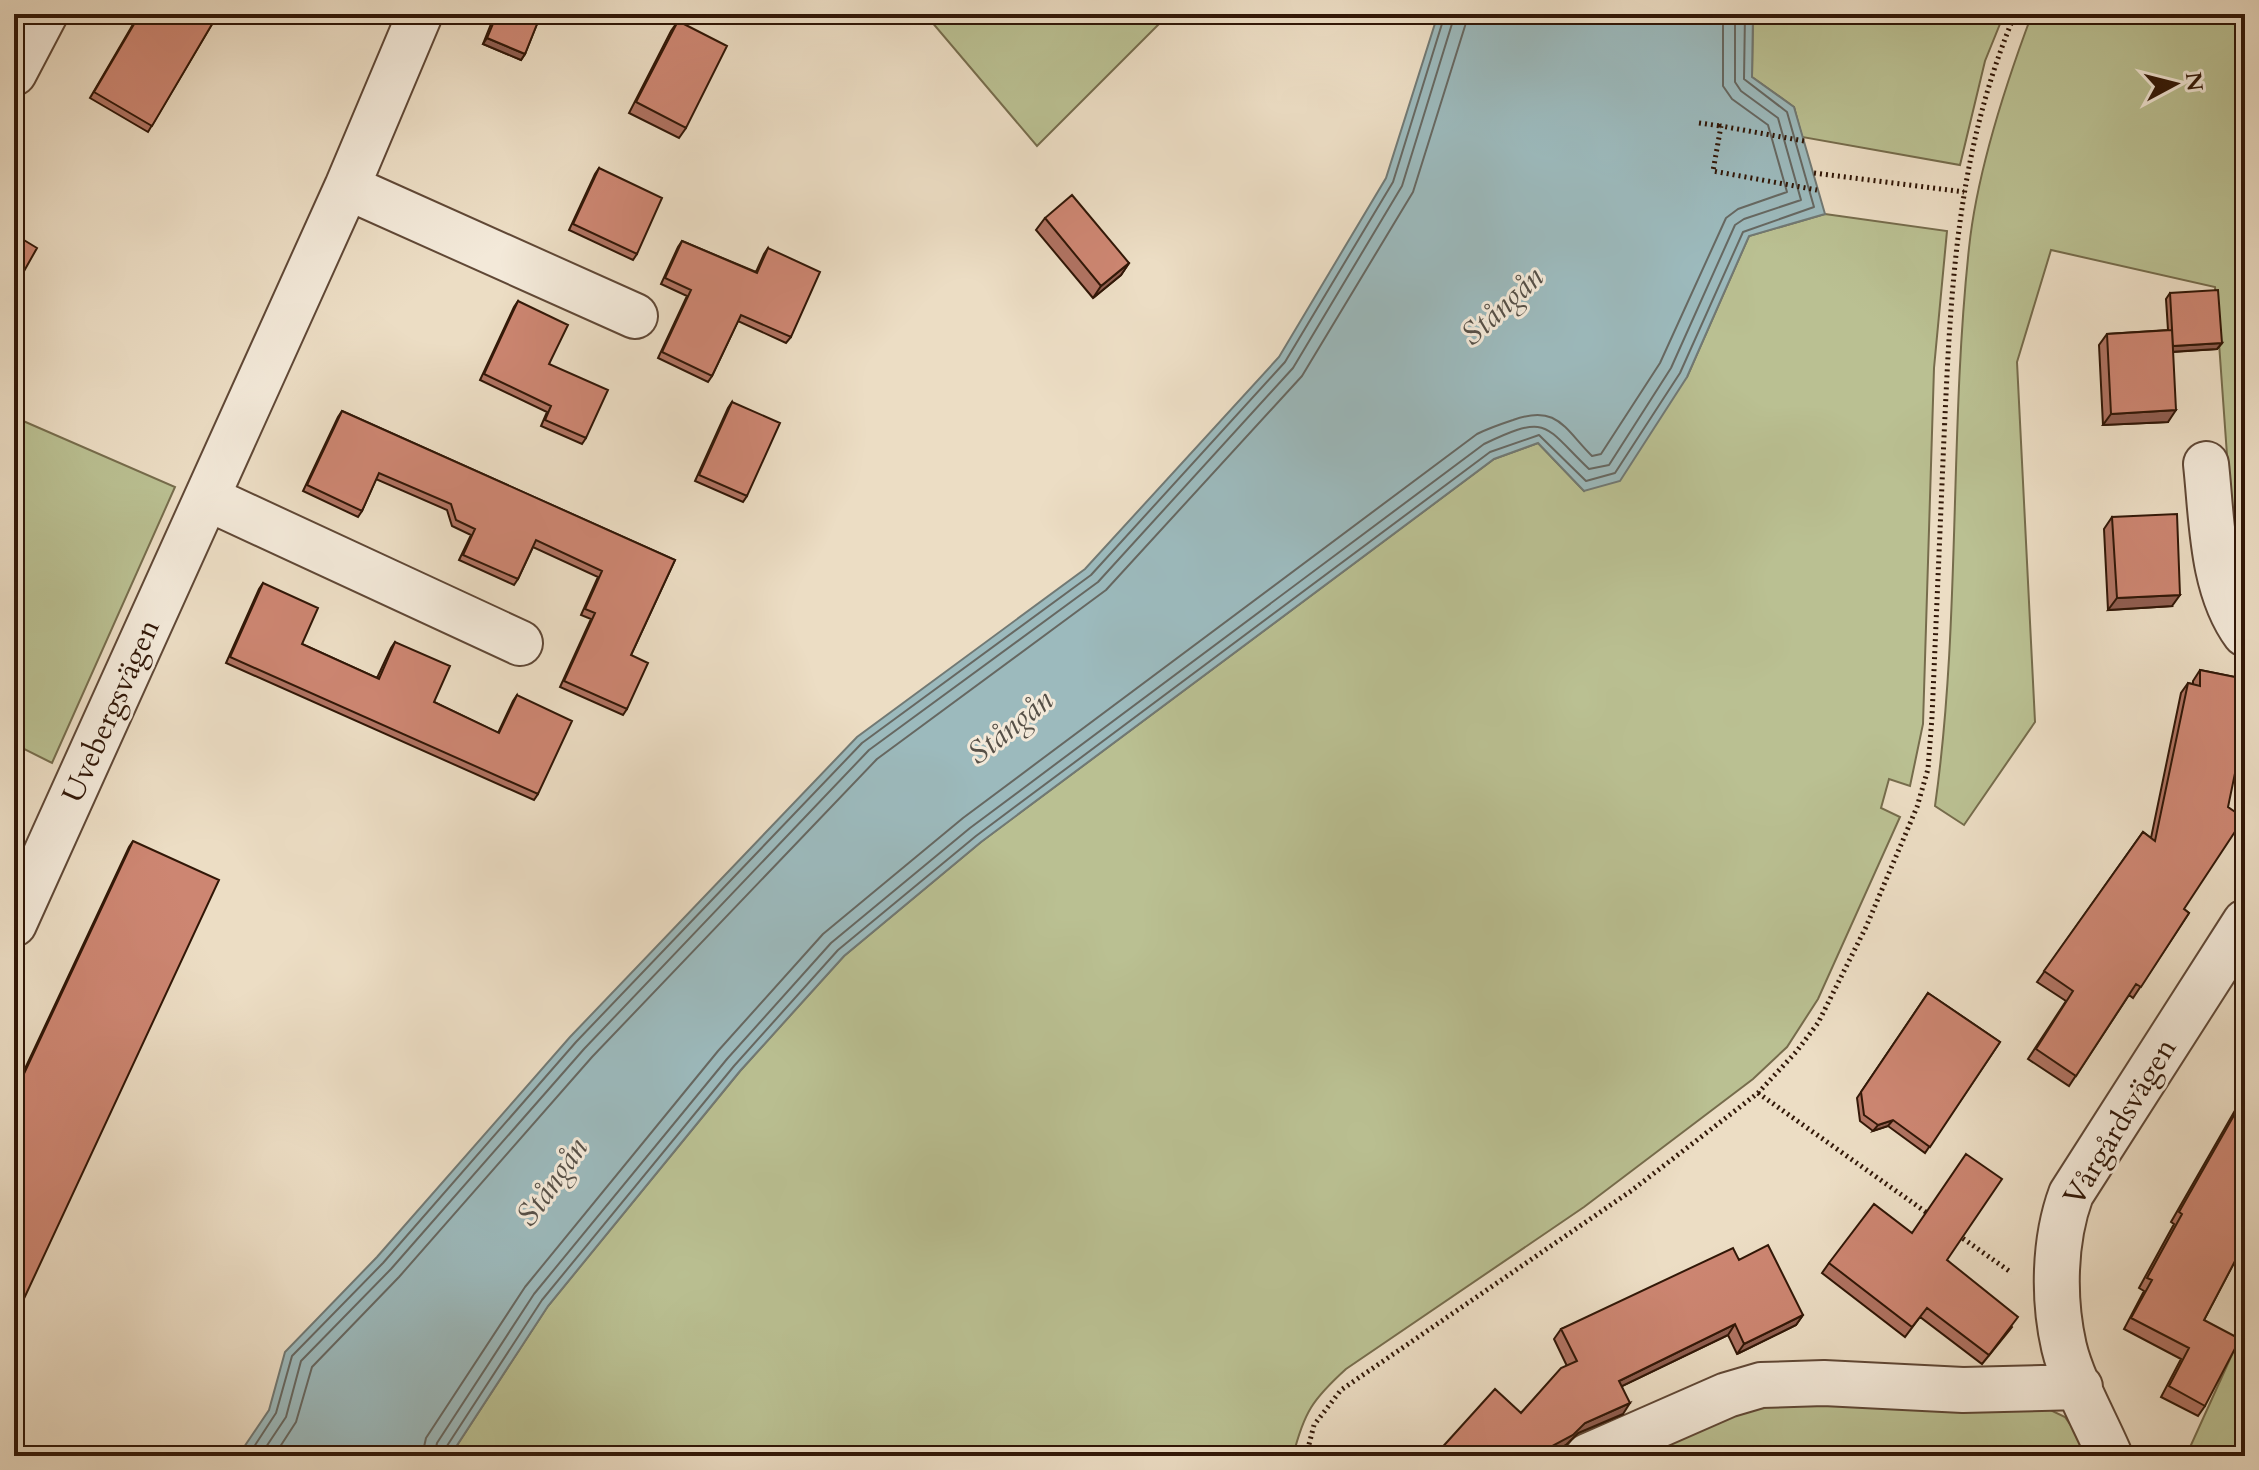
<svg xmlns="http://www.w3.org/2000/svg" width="2259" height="1470" font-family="Cardo,serif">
  <rect width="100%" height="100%" fill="#ecddc4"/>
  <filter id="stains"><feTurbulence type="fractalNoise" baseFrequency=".0025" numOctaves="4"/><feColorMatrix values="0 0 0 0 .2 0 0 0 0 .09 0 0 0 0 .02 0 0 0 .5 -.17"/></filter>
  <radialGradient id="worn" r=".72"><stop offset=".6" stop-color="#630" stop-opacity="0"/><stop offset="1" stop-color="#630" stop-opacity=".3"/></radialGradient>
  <path fill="#bac092" stroke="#766c4c" stroke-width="2" d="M 925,14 L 1169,14 L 1037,146 Z
    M 1753,14 L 2004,14 L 1985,61 L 1960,165 L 1802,137 L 1794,107 L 1752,77 Z
    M 2032,14 L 2245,14 L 2245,590 L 2234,553 L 2215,287 L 2051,250 L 2017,362 L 2035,722 L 1964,825 L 1935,806 C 1961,622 1949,434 1969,248 C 1977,171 2005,86 2032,14 Z
    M 1825,214 L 1947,231 L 1934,368 L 1923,724 L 1910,786 L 1889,779 L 1881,808 L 1900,817 L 1818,999 L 1787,1047 L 1753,1079 L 1584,1207 L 1346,1369 C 1313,1399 1304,1412 1293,1456 L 450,1456 L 548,1306 L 740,1071 L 844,956 L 981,842 L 1494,459 L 1538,443 L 1584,491 L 1687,377 L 1749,236 Z
    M 14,417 L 175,487 L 52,763 L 14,744 Z
    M 2245,1326 L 2245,1456 L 2186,1456 Z
    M 1759,1401 L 2038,1404 L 2065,1417 L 2092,1456 L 1633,1456 Z"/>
  <path fill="#9cbabd" stroke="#717974" stroke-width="2" d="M 1438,14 L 1753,14 L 1752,77 L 1794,107 L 1825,214 L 1749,236 L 1687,377 L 1620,481 L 1584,491 L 1538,443 L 1494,459 L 981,842 L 844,956 L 740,1071 L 548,1306 L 450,1456 L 238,1456 L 269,1410 L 285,1352 L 377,1257 L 570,1037 L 857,737 L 1085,569 L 1279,357 L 1386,178 Z"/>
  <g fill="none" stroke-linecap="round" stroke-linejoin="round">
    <path stroke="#666862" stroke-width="2" d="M 248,1456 L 276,1413 L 292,1356 L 383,1263 L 576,1042 L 862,743 L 1091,575 L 1285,362 L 1393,182 L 1445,14
      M 260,1456 L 286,1417 L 301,1361 L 391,1269 L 584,1049 L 869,750 L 1098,582 L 1293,368 L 1402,186 L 1455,14
      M 274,1456 L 296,1422 L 312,1367 L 399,1277 L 592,1057 L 877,759 L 1106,590 L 1302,376 L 1413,192 L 1465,26 L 1467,14
      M 422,1456 L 426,1438 L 525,1287 L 718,1051 L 823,934 L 963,818 L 1477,434 C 1489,428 1501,424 1513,420 C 1557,404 1564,428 1592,456 L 1601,454 L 1660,363 L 1726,218 L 1738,209 L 1787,192 L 1768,125 L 1732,99 L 1723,86 L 1723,14
      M 434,1456 L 437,1443 L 534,1294 L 727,1059 L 831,943 L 970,828 L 1484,444 C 1549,413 1543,425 1589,469 L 1609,465 L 1671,368 L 1735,225 L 1744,219 L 1801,200 L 1778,118 L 1741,91 L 1735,82 L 1735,14
      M 444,1456 L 445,1449 L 542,1300 L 734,1066 L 838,950 L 976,836 L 1490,452 L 1539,435 L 1586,481 L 1615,473 L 1680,373 L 1743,232 L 1814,207 L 1787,112 L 1744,79 L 1745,14"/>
    <defs>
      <path id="minor" d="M 14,73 L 45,14
        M 347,187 L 635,316
        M 2206,464 C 2212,518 2211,588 2245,634
        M 207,498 L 520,643
        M 14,924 L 347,187 L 420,14
        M 1588,1456 L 1727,1395 L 1761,1385 L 1824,1383 L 1963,1390 L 2080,1387
        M 2110,1456 C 2096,1423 2072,1381 2064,1347 C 2053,1299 2054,1240 2071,1194 L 2245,922"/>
    </defs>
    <use href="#minor" stroke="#604836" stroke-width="48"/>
    <path stroke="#311707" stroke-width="5" stroke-dasharray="2 4" stroke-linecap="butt" d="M 1699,123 L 1721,126
      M 1804,141 L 1721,126 L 1713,171 L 1817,190
      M 1814,173 L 1964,192
      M 1758,1093 L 1930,1215
      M 1958,1235 L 2012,1273
      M 1306,1456 L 1314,1425 L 1341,1390 L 1631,1191 L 1758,1093 L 1796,1052 L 1818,1023 L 1866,927 L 1917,807 L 1928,769 L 1932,717 C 1936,624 1940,531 1944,437 C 1951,288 1956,154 2015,14"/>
    <use href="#minor" stroke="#f3e9d9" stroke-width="44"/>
  </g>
  <path fill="#b07362" stroke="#311707" stroke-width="2" d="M 139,14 L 218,14 L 148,132 L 90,98 Z
    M 495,14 L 541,14 L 525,54 L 521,60 L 483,44 Z
    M 678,21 L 686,128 L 679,138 L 629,113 L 671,31 Z
    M 599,168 L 637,254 L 633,260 L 569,230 L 595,174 Z
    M 1045,218 L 1129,263 L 1121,275 L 1093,298 L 1036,230 Z
    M 682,241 L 756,272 L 764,254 L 768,248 L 791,337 L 786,343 L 738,321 L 712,376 L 708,382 L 658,358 L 687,296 L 661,284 L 678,247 Z
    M 2170,293 L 2222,343 L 2217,349 L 2173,352 L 2168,422 L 2103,425 L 2099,345 L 2107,334 L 2168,330 L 2166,299 Z
    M 518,301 L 586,438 L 582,444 L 541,426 L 547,412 L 480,380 L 514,307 Z
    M 732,402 L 747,496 L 743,502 L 695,481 L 728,408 Z
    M 342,411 L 675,560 L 631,655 L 627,709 L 623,715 L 560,687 L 591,619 L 581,615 L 598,577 L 533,547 L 518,579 L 514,585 L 459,560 L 471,535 L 452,526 L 447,510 L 376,479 L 362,511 L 358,517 L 303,491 L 338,417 Z
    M 2112,517 L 2172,606 L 2108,610 L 2104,529 Z
    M 263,583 L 302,644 L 377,678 L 391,648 L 395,642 L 434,702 L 498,733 L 513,701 L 517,695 L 538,794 L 534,800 L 226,663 L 259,589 Z
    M 2200,670 L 2245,679 L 2184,909 L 2189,913 L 2133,998 L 2129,995 L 2069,1086 L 2028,1059 L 2066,1001 L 2037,982 L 2143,832 L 2151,838 L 2181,693 L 2188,683 L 2193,684 L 2193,681 Z
    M 133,841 L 14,1320 L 14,1092 L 129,847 Z
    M 1928,993 L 2000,1042 L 1925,1153 L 1888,1126 L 1873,1131 L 1860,1121 L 1857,1098 Z
    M 2245,1093 L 2245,1242 L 2204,1320 L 2205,1406 L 2198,1416 L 2161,1397 L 2181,1359 L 2124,1329 L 2144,1291 L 2139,1288 L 2174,1224 L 2171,1222 Z
    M 1912,1233 L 1947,1260 L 2012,1327 L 1982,1364 L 1920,1317 L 1905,1337 L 1822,1273 L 1829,1263 Z
    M 1739,1260 L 1803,1315 L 1796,1325 L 1737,1354 L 1728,1335 L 1622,1386 L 1623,1414 L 1578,1433 L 1566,1445 L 1545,1456 L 1435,1456 L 1438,1452 L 1521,1413 L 1567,1366 L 1554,1339 L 1561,1329 Z"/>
  <path fill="#905e50" stroke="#311707" stroke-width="2" d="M 487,38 L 525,54 L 521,60 L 483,44 Z
    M 1129,263 L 1121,275 L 1093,298 L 1101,286 Z
    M 2222,343 L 2217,349 L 2169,352 L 2173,346 Z
    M 2176,410 L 2168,422 L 2103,425 L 2111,414 Z
    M 2180,595 L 2172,606 L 2108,610 L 2117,598 Z
    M 1893,1120 L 1888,1126 L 1873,1131 L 1878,1125 Z
    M 1803,1315 L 1796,1325 L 1737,1354 L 1744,1344 Z
    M 1735,1324 L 1728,1335 L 1612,1391 L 1619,1381 Z
    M 1630,1403 L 1623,1414 L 1578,1433 L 1566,1445 L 1545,1456 L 1537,1456 L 1539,1453 L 1585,1423 Z"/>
  <path fill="#cd8672" stroke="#311707" stroke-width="2" d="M 140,14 L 218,14 L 152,126 L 94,92 Z
    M 497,14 L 541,14 L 525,54 L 487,38 Z
    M 678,21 L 727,46 L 686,128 L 636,102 Z
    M 599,168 L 662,198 L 637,254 L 573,224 Z
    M 1072,195 L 1129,263 L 1101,286 L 1045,218 Z
    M 14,234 L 37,248 L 14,289 Z
    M 682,241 L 757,273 L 768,248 L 820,272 L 791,337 L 741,315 L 712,376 L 662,352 L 691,290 L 665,278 Z
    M 2218,290 L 2222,343 L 2173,346 L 2170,293 Z
    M 518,301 L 568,325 L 549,364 L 608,390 L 586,438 L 545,420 L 551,406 L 484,374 Z
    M 2172,330 L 2176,410 L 2111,414 L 2107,334 Z
    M 732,402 L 780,423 L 747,496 L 699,475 Z
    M 342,411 L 675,560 L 631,655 L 648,663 L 627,709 L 564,681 L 595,613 L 585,609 L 602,571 L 536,540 L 518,579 L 463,555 L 475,529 L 456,520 L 451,504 L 379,473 L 362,511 L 307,485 Z
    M 2177,514 L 2180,595 L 2117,598 L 2112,517 Z
    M 263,583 L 318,608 L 302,644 L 379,679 L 395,642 L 450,666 L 434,702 L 499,733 L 517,695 L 572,721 L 538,794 L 230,657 Z
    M 2200,670 L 2245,679 L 2245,725 L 2228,807 L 2244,818 L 2184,909 L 2189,913 L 2141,987 L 2136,984 L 2076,1076 L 2036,1049 L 2073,991 L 2044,971 L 2143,832 L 2155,841 L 2188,683 L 2200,686 Z
    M 133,841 L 219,880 L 14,1320 L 14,1095 Z
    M 1928,993 L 2000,1042 L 1930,1147 L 1893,1120 L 1878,1125 L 1864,1115 L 1861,1092 Z
    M 2245,1096 L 2245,1242 L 2204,1320 L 2240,1339 L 2205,1406 L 2169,1386 L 2189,1348 L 2131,1318 L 2152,1280 L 2147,1278 L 2182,1214 L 2179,1212 Z
    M 1966,1154 L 2002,1179 L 1947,1260 L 2018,1317 L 1989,1355 L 1927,1308 L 1912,1327 L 1829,1263 L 1874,1204 L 1912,1233 Z
    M 1768,1245 L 1803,1315 L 1744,1344 L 1735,1324 L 1619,1381 L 1630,1403 L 1585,1423 L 1573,1435 L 1539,1453 L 1541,1456 L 1443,1456 L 1438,1452 L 1495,1389 L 1521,1413 L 1561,1368 L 1577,1361 L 1561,1329 L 1733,1248 L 1739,1260 Z"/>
  <g text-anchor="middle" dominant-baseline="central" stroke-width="6" stroke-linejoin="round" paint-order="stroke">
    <g font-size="30" fill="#311707" stroke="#f3e9d9">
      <text transform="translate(111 711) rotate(-66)">Uvebergsvägen</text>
      <text transform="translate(2120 1122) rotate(-59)">Vårgårdsvägen</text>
    </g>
    <g font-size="32" font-style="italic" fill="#565047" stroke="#f3e9d9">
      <text transform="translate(1502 306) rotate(-43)">Stångån</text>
      <text transform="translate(1010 727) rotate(-39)">Stångån</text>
      <text transform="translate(552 1182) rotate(-55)">Stångån</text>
    </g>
  </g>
  <rect width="2259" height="1470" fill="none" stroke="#ecddc4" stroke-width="48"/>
  <rect x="16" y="16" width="2227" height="1438" fill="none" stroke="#311707" stroke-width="4"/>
  <rect x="24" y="24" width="2211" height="1422" fill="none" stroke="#311707" stroke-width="2"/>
  <g transform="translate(2175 84) rotate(83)" stroke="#f3e9d9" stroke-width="6" paint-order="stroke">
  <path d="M0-6L14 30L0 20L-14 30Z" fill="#311707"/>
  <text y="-12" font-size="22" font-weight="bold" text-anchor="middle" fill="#311707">N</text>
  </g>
  <rect width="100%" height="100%" filter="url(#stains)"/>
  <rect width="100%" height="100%" fill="url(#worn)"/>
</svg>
